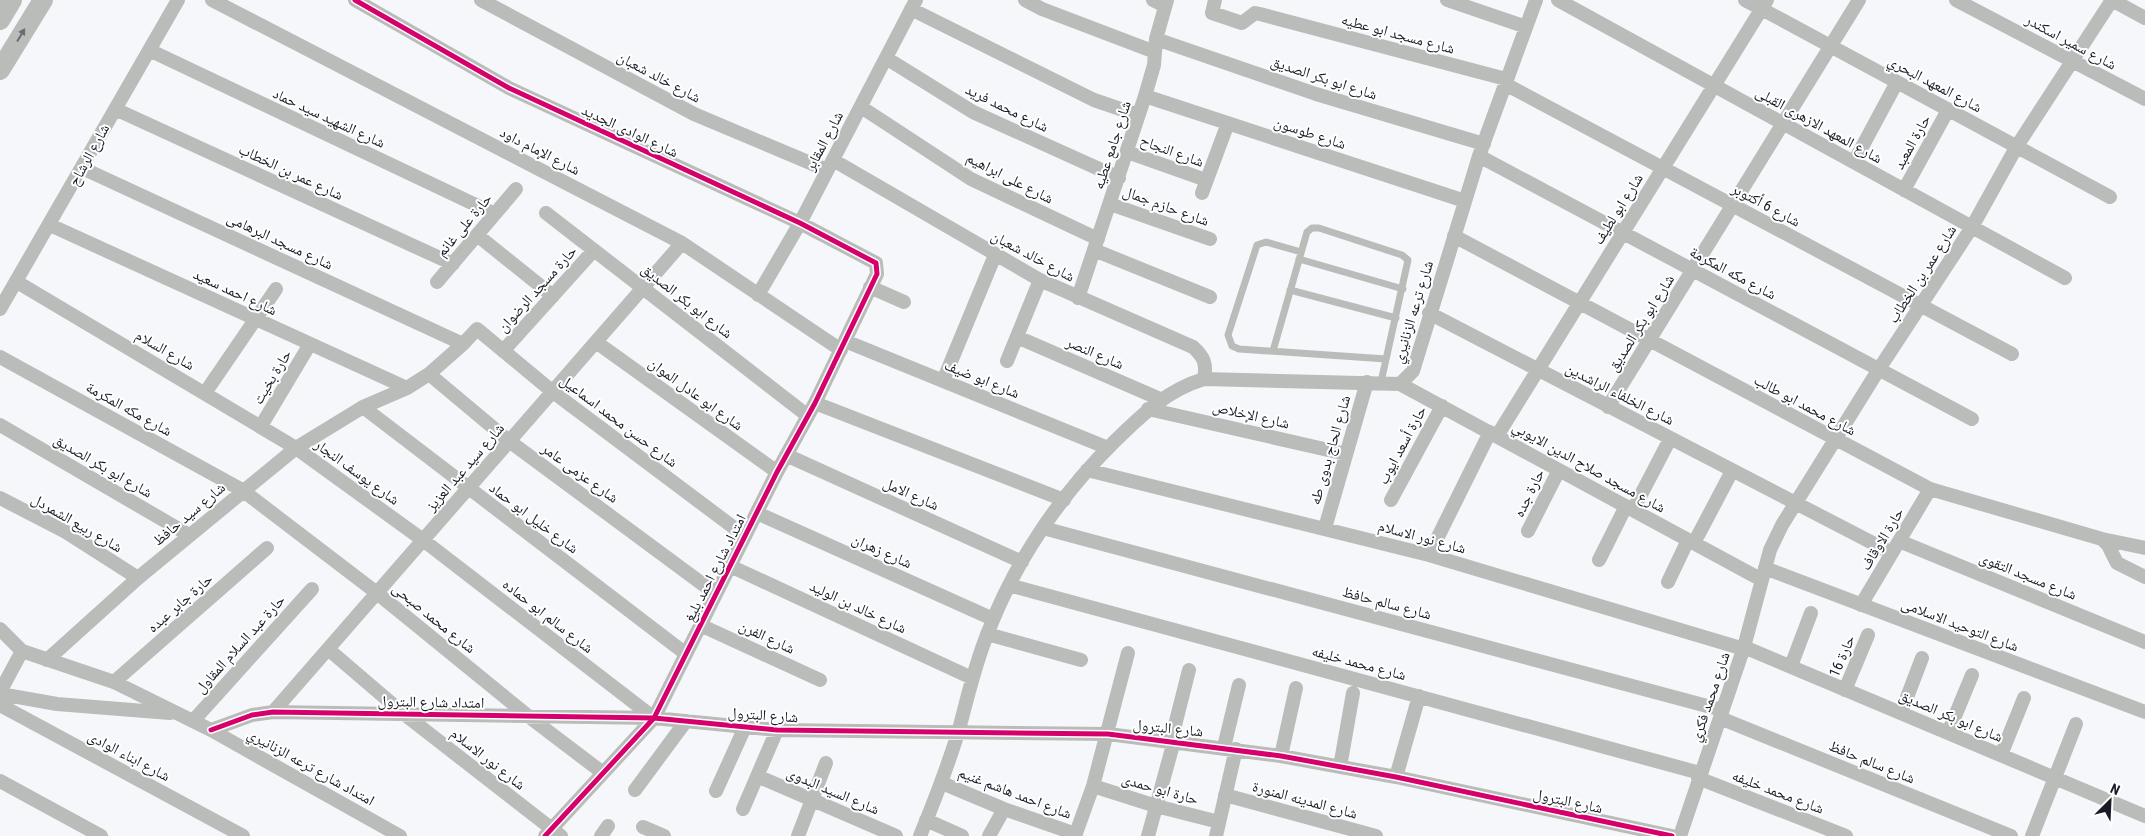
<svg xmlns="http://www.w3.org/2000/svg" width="2145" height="836" font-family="'Roboto Condensed','Noto Naskh Arabic',sans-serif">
  <rect width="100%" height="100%" fill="#f6f7fb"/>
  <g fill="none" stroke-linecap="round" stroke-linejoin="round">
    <path stroke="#babcba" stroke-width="7" d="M 1301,252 L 1266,242 L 1257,245 L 1228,335 L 1232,346 L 1239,349 L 1386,359
      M 1299,259 L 1403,289
      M 1290,290 L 1396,318
      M 1273,351 L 1307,232 L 1312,228 L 1319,228 L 1402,255 L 1408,260 L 1381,382"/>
    <path stroke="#babcba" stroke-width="14" d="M 212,0 L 682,243 L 841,350
      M 355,0 L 509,88 L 800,223 L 876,263 L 877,274 L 815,403 L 777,472 L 654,718 L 545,836
      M 481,0 L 694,114 L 827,170
      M 1025,0 L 1042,9 L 1155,52
      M 1153,0 L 1165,6
      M 1215,0 L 1212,13 L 1242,23 L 1255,13 L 1260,14 L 1506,79
      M 1447,0 L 1526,27
      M 1558,0 L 2065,278
      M 1745,0 L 2110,197
      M 1956,0 L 2145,99
      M 2112,0 L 2145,18
      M 911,9 L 1094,100 L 1138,115
      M 1156,39 L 1316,94 L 1484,144
      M 149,50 L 495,214
      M 886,58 L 973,112 L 1119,178
      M 1505,84 L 2012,354
      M 1145,96 L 1465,201
      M 861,107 L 971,179 L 1098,239
      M 115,109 L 453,264
      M 1127,152 L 1206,180
      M 1479,156 L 1972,419
      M 833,160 L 1040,280 L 1193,347 C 1204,357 1207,364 1204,379
      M 1854,162 L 1897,82
      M 82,168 L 463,344
      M 1904,190 L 1948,110
      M 1202,193 L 1228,123
      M 1110,204 L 1210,239
      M 546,213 L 808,416
      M 50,225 L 407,388
      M 477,235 L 553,296
      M 1454,236 L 1930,489 L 2102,539 L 2108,545 L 2117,563 L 2145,577
      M 1094,250 L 1210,297
      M 17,282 L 296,448 L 423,540 L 654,718
      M 437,282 L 516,189
      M 870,287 L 904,302
      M 758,295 L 800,223 L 916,0
      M 1078,298 L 1145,96 L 1154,65 L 1156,39 L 1167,0
      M 0,309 L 178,0
      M 1429,313 L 1892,553
      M 1017,337 L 1160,399
      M 845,341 L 1108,448
      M 596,342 L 777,472
      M 503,351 L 594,250
      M 0,357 L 242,490 L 377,593 L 528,716 L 603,773
      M 1007,361 L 1040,280
      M 429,374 L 509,441 L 716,594
      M 943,381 L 995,255
      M 1400,384 L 1762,580
      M 205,393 L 276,289
      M 815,403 L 1064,500
      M 363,407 L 686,654
      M 1608,407 L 1859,0
      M 1148,409 L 1346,454
      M 0,425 L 189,535
      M 261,426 L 310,344
      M 1497,436 L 1767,0
      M 786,455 L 1022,562
      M 1087,470 L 1429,555 L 1744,649
      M 0,498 L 66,532 L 138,578
      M 1391,500 L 1442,406
      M 1633,510 L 1670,439
      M 757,513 L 993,619
      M 1043,528 L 1722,710
      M 1325,528 L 1367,382
      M 1528,531 L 1559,470
      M 2102,539 L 2145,548
      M 1899,541 L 2145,642
      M 1694,543 L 1732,471
      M 1429,555 L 1490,432
      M 1599,560 L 1626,506
      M 730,566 L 972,678
      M 1765,568 L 2145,712
      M 1668,582 L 1688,540
      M 1009,585 L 1700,773
      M 1861,605 L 1930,489
      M 700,625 L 820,680
      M 0,629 L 22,651 L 114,682 L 211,730 L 400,836
      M 987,634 L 1081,660
      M 1744,647 L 2145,816
      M 328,649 L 404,714 L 561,836
      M 47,660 L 138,578 L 296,448 L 363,407 L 407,388 L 429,374 L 463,344 L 477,329 L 553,392 L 745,536
      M 1791,666 L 1811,613
      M 114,682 L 267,548
      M 1845,690 L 1868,635
      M 0,692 L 22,651
      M 0,694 L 57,704 L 170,713
      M 0,705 L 243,836
      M 273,712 L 682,243
      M 1901,713 L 1922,658
      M 1720,718 L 2011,836
      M 193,721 L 312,589
      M 211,730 L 252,715 L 273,712 L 654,718 L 777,730 L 1108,734 L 1281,756 L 1396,777 L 1672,836
      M 1948,733 L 1972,675
      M 1171,741 L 1189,670
      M 1224,747 L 1239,685
      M 2001,755 L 2024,698
      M 1281,756 L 1296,688
      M 1340,767 L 1353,693
      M 757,776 L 896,836
      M 1396,777 L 1419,696
      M 1698,778 L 1846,836
      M 0,781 L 101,836
      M 942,783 L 1004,809 L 1076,834
      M 1093,786 L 1156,806 L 1219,822
      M 635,790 L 686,721
      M 716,791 L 745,727
      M 1225,795 L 1376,836
      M 743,809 L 777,730
      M 926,820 L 962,836
      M 643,827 L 664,836
      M 601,836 L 608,826
      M 798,836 L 826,763
      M 920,836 C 934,802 947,768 958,733 C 967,700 974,667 987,635 C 1014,563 1060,495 1115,441 C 1143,414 1167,390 1204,379 L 1400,384 L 1413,371 L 1479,156 L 1536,0
      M 989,836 L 1004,809
      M 1075,836 L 1093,786 L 1128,653
      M 1148,836 L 1174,741
      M 1216,836 L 1236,749
      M 1680,836 L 1744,647 L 1770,550 L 1782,525 L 1879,369 L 1972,227 L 2017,146 L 2112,0
      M 2032,836 L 2076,724"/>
    <path stroke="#babcba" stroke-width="20" d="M 0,20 L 12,0
      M 0,70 L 43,0"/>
    <defs>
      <path id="cycleway" d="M 355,0 L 509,88 L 800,223 L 876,263 L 877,274 L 815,403 L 777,472 L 654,718 L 545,836
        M 211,730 L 252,715 L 273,712 L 654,718 L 777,730 L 1108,734 L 1281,756 L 1396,777 L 1672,836"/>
    </defs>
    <use href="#cycleway" stroke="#fff" stroke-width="8"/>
    <use href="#cycleway" stroke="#d6006c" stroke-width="5"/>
  </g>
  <defs><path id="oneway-solid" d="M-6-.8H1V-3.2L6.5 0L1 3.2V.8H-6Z" transform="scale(1.25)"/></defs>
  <use fill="#696c70" href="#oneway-solid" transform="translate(21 35) rotate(-59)"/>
  <g text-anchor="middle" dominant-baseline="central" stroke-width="4" stroke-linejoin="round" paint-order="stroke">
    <g font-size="15" fill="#181b27" stroke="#fff">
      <text transform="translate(1398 34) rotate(15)">شارع مسجد ابو عطيه</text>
      <text transform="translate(2071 42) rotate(28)">شارع سمير اسكندر</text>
      <text transform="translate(659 77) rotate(28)">شارع خالد شعبان</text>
      <text transform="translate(1324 78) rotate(18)">شارع ابو بكر الصديق</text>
      <text transform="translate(1935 84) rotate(28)">شارع المعهد البحري</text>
      <text transform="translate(1007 108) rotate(26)">شارع محمد فريد</text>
      <text transform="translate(329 118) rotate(25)">شارع الشهيد سيد حماد</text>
      <text transform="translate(1819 125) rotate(29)">شارع المعهد الازهرى القبلى</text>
      <text transform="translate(630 131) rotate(25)">شارع الوادى الجديد</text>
      <text transform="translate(1310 133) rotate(18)">شارع طوسون</text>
      <text transform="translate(824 141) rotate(-62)">شارع المقابر</text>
      <text transform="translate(1912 142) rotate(-61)">حارة المعبد</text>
      <text transform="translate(1112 145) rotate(-72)">شارع جامع عطيه</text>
      <text transform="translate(540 151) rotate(27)">شارع الإمام داود</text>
      <text transform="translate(1172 151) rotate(20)">شارع النجاح</text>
      <text transform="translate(89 155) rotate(-61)">شارع الرشاح</text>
      <text transform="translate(291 172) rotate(25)">شارع عمر بن الخطاب</text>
      <text transform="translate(1010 178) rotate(27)">شارع على ابراهيم</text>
      <text transform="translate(1766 205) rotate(28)">شارع 6 أكتوبر</text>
      <text transform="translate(1166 206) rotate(20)">شارع حازم جمال</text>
      <text transform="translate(1618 209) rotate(-58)">شارع ابو لطيف</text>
      <text transform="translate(464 225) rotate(-50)">حارة على غانم</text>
      <text transform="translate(280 241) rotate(25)">شارع مسجد البرهامى</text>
      <text transform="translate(1033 256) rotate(28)">شارع خالد شعبان</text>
      <text transform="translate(1733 273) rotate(28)">شارع مكه المكرمة</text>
      <text transform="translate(1922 274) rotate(-57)">شارع عمر بن الخطاب</text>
      <text transform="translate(537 289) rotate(-48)">حارة مسجد الرضوان</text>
      <text transform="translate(235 292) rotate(25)">شارع احمد سعيد</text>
      <text transform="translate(687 301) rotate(38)">شارع ابو بكر الصديق</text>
      <text transform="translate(1413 312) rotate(-73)">شارع ترعه الزنانيري</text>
      <text transform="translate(1641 323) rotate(-58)">شارع ابو بكر الصديق</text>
      <text transform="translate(165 350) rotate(30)">شارع السلام</text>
      <text transform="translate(1095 353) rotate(23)">شارع النصر</text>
      <text transform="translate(272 377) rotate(-59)">حارة بخيت</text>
      <text transform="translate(982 379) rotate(22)">شارع ابو ضيف</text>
      <text transform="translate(696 394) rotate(36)">شارع ابو عادل الموان</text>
      <text transform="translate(1620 394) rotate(27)">شارع الخلفاء الراشدين</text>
      <text transform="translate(1805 405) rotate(28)">شارع محمد ابو طالب</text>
      <text transform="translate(129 409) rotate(29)">شارع مكه المكرمة</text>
      <text transform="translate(1251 415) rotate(13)">شارع الإخلاص</text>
      <text transform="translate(619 421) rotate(37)">شارع حسن محمد اسماعيل</text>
      <text transform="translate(1402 445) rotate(-62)">حارة أسعد ايوب</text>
      <text transform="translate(1330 450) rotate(-74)">شارع الحاج بدوى طه</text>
      <text transform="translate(103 466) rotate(30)">شارع ابو بكر الصديق</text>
      <text transform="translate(465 467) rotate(-49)">شارع سيد عبد العزيز</text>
      <text transform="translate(1589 467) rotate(29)">شارع مسجد صلاح الدين الايوبي</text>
      <text transform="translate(357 472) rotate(36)">شارع يوسف النجار</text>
      <text transform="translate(580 473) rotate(36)">شارع عزمى عامر</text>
      <text transform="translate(1529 493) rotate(-64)">حارة جده</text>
      <text transform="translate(911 494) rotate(24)">شارع الامل</text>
      <text transform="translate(189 514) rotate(-40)">شارع سيد حافظ</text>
      <text transform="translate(534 518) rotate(37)">شارع خليل ابو حماد</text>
      <text transform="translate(77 523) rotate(30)">شارع ربيع الشمردل</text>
      <text transform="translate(1422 537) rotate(15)">شارع نور الاسلام</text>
      <text transform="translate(1882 539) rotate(-59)">حارة الاوقاف</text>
      <text transform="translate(882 551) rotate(24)">شارع زهران</text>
      <text transform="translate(715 568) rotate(-63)">امتداد شارع احمد بليغ</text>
      <text transform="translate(2028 576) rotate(22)">شارع مسجد التقوى</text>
      <text transform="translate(180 603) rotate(-41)">حارة جابر عبده</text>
      <text transform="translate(1387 603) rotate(15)">شارع سالم حافظ</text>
      <text transform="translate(858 607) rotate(25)">شارع خالد بن الوليد</text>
      <text transform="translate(548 616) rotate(38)">شارع سالم ابو حماده</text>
      <text transform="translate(434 618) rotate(39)">شارع محمد صبحى</text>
      <text transform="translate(1960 625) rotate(21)">شارع التوحيد الاسلامى</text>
      <text transform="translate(767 637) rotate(25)">شارع الفرن</text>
      <text transform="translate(240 644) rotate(-48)">حارة عبد السلام المقاول</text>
      <text transform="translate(1842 656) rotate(-67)">حارة 16</text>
      <text transform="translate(1359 663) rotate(15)">شارع محمد خليفه</text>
      <text transform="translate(1710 697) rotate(-71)">شارع محمد فكري</text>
      <text transform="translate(431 702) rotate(1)">امتداد شارع البترول</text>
      <text transform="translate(763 715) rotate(4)">شارع البترول</text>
      <text transform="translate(1951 716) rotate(23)">شارع ابو بكر الصديق</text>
      <text transform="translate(1168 728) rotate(6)">شارع البترول</text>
      <text transform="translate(129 756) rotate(28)">شارع ابناء الوادى</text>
      <text transform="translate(488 759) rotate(38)">شارع نور الاسلام</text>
      <text transform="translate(1872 762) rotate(22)">شارع سالم حافظ</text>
      <text transform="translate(311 767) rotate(29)">امتداد شارع ترعه الزنانيري</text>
      <text transform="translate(1160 789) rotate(16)">حارة ابو حمدى</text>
      <text transform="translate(833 791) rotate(23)">شارع السيد البدوى</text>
      <text transform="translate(1778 792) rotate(21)">شارع محمد خليفه</text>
      <text transform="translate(1015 793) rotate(21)">شارع احمد هاشم غنيم</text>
      <text transform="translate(1305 800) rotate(15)">شارع المدينه المنورة</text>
      <text transform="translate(1568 801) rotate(12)">شارع البترول</text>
    </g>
  </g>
  <g transform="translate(2110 801) rotate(24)" stroke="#ffffff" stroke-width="4" paint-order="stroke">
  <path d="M0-4L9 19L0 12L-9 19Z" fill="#181b27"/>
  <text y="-8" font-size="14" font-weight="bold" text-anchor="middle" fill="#181b27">N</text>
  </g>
</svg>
